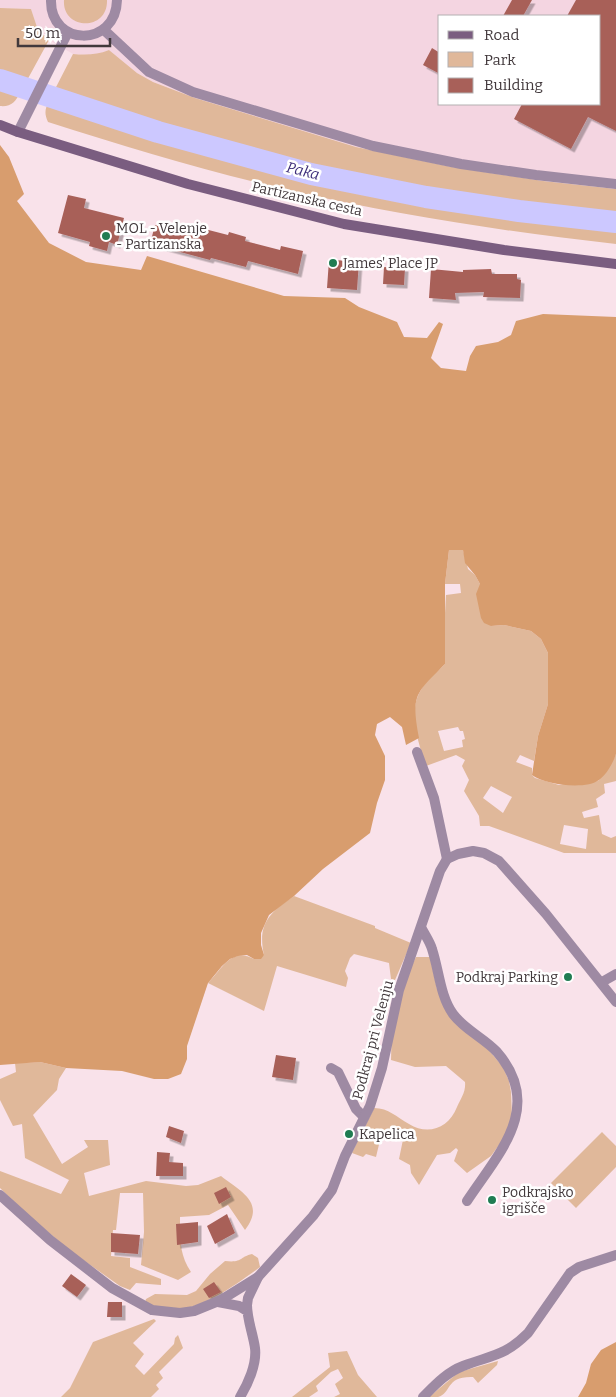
<svg xmlns="http://www.w3.org/2000/svg" width="616" height="1397" font-family="Bitter,serif">
  <defs>
    <filter id="shadow"><feDropShadow dx="3.5" dy="3.5" stdDeviation="0" flood-color="#0004"/></filter>
  </defs>
  <rect width="100%" height="100%" fill="#f9e2ea"/>
  <path fill="#f4d5e1" fill-rule="evenodd" d="M 0,0 L 616,0 L 616,184 L 543,181 L 461,164 L 356,147 L 195,98 L 153,82 L 137,73 L 109,50 L 100,54 L 88,55 L 73,54 L 49,40 L 38,30 L 31,9 L 0,8 ZM 440,16 L 600,16 L 600,104 L 440,104 Z"/>
  <path fill="#e0b89a" fill-rule="evenodd" d="M 64,0 L 107,0 C 108,32 62,30 64,0 Z
    M 0,8 L 31,9 L 38,30 L 49,40 L 25,84 L 0,75 Z
    M 109,50 L 137,73 L 153,82 L 195,98 L 356,147 L 452,167 L 543,181 L 616,189 L 616,218 C 541,209 466,201 391,186 C 276,164 164,129 53,93 L 73,54 C 86,55 97,55 109,50 Z
    M 0,85 L 20,92 C 16,102 11,107 0,106 Z
    M 49,101 C 146,133 243,164 343,186 C 433,206 524,217 616,227 L 616,244 C 507,232 399,215 292,191 C 210,172 129,148 48,122 C 44,113 45,109 49,101 Z
    M 449,550 L 463,550 L 468,569 L 475,575 L 480,584 L 491,626 L 504,625 L 531,631 L 541,639 L 548,653 L 548,704 L 538,736 L 534,761 L 520,755 L 516,762 L 532,768 L 532,775 L 535,778 L 559,785 L 598,781 L 608,769 L 616,754 L 616,781 L 604,784 L 605,793 L 596,799 L 598,807 L 582,812 L 584,818 L 599,815 L 602,834 L 611,838 L 616,836 L 616,853 L 564,853 L 489,826 L 480,826 L 479,816 L 464,791 L 469,780 L 462,766 L 465,760 L 456,755 L 426,766 C 419,744 407,712 421,690 C 426,680 437,672 445,664 L 444,631 L 446,595 L 461,593 L 460,584 L 445,584 ZM 458,727 L 460,731 L 463,731 L 465,739 L 462,740 L 463,747 L 444,751 L 438,731 ZM 491,786 L 512,797 L 503,813 L 483,798 ZM 564,825 L 588,829 L 586,849 L 560,844 Z
    M 294,896 L 375,926 L 375,928 L 411,943 L 395,980 L 391,979 L 389,963 L 354,954 L 350,958 L 345,971 L 348,978 L 346,987 L 277,966 L 264,1011 L 208,983 C 222,969 231,947 254,959 L 264,955 C 257,924 270,912 294,896 Z
    M 416,957 L 430,957 L 437,989 L 503,1067 L 509,1081 L 511,1092 L 512,1117 L 507,1134 L 491,1156 L 467,1173 L 454,1161 L 458,1150 L 456,1148 L 450,1153 L 437,1155 L 419,1185 L 411,1173 L 410,1165 L 399,1159 L 405,1130 L 400,1128 C 394,1136 391,1138 381,1136 L 376,1157 L 366,1154 L 363,1157 L 352,1153 L 374,1108 C 389,1108 396,1117 409,1124 C 428,1136 449,1128 457,1107 C 461,1098 466,1092 465,1082 L 446,1066 L 415,1067 L 391,1060 L 392,1021 L 409,971 Z
    M 40,1062 L 66,1068 L 59,1079 L 57,1090 L 33,1115 L 62,1164 L 88,1147 L 84,1140 L 108,1140 L 110,1165 L 84,1173 L 89,1196 L 146,1181 L 186,1186 L 198,1185 L 221,1176 C 241,1192 266,1202 245,1230 L 228,1205 L 209,1215 L 180,1217 C 180,1238 179,1254 191,1272 L 178,1280 L 141,1265 L 144,1232 L 143,1193 L 120,1193 L 116,1230 L 113,1230 L 111,1256 L 130,1258 L 130,1267 L 161,1279 L 161,1285 L 136,1283 L 130,1290 L 120,1286 L 69,1250 L 26,1213 L 0,1188 L 0,1171 L 61,1194 L 69,1180 L 25,1158 L 22,1124 L 13,1126 L 0,1100 L 0,1079 L 16,1072 L 15,1063 Z
    M 602,1132 L 616,1146 L 616,1167 L 576,1208 L 551,1183 Z
    M 252,1254 L 258,1258 L 260,1267 C 234,1286 193,1317 159,1309 C 155,1308 149,1305 145,1303 L 146,1299 L 155,1294 L 187,1295 L 196,1291 L 210,1274 L 225,1261 C 243,1263 239,1257 252,1254 Z
    M 154,1319 L 156,1321 L 133,1343 L 144,1354 L 135,1366 L 144,1375 L 174,1344 L 175,1338 L 178,1335 L 183,1348 L 159,1372 L 163,1378 L 156,1385 L 159,1389 L 151,1397 L 61,1397 L 70,1388 L 93,1342 Z
    M 347,1351 L 358,1375 L 377,1397 L 334,1397 L 340,1394 L 335,1384 L 343,1378 L 338,1369 L 331,1372 L 316,1386 L 318,1391 L 309,1397 L 292,1397 L 330,1367 L 328,1353 Z
    M 498,1361 L 497,1365 L 478,1383 L 473,1377 C 445,1376 452,1393 438,1397 C 435,1397 432,1397 429,1397 L 459,1372 Z"/>
  <path fill="#d89d6e" d="M 0,145 L 9,157 L 24,194 L 17,201 L 49,243 L 86,262 L 141,270 L 147,256 L 284,296 L 345,298 L 359,307 L 397,322 L 404,337 L 427,338 L 439,322 L 443,324 L 431,358 L 441,368 L 466,371 L 470,356 L 476,346 L 498,342 L 511,335 L 516,321 L 543,314 L 616,317 L 616,754 C 613,763 607,774 599,780 C 586,790 545,785 532,775 L 538,736 L 548,704 L 548,653 L 541,639 L 531,631 L 504,625 L 491,626 L 484,623 L 481,618 L 476,594 L 480,584 L 475,575 L 465,563 L 463,550 L 449,550 L 445,584 L 445,664 C 415,694 411,695 419,738 L 406,745 L 402,727 L 390,717 L 377,724 L 375,735 L 385,756 L 385,780 L 377,803 L 370,833 L 323,869 L 294,896 L 269,915 L 261,933 L 261,945 L 264,955 L 261,959 L 254,959 L 247,955 L 238,956 L 230,959 L 222,966 L 208,983 L 187,1046 L 187,1059 L 181,1074 L 168,1079 L 154,1079 L 122,1071 L 66,1068 L 40,1062 L 0,1065 Z
    M 616,1342 L 616,1397 L 578,1397 L 586,1383 L 591,1364 L 601,1350 Z"/>
  <g fill="none" stroke-linecap="round" stroke-linejoin="round">
    <path stroke="#ccc8ff" stroke-width="22" d="M 0,80 L 158,132 L 311,174 L 426,197 L 519,211 L 616,222"/>
  </g>
  <path fill="#a86059" filter="url(#shadow)" d="M 512,0 L 532,0 L 523,16 L 503,16 Z
    M 576,0 L 616,0 L 616,131 L 588,117 L 571,149 L 514,119 L 522,104 L 600,104 L 600,16 L 567,16 Z
    M 432,48 L 440,53 L 440,74 L 423,65 Z
    M 68,195 L 86,199 L 84,208 L 124,218 L 117,245 L 109,242 L 107,251 L 89,246 L 90,242 L 58,233 Z
    M 155,225 L 191,234 L 193,226 L 228,235 L 229,232 L 246,237 L 245,241 L 280,250 L 281,246 L 303,251 L 298,274 L 248,261 L 246,267 L 211,258 L 210,260 L 150,244 Z
    M 329,260 L 359,261 L 357,290 L 327,288 Z
    M 384,267 L 405,268 L 404,285 L 383,284 Z
    M 431,269 L 463,272 L 463,270 L 491,269 L 492,274 L 517,274 L 517,279 L 521,280 L 520,298 L 483,297 L 484,292 L 455,293 L 456,300 L 429,298 Z
    M 276,1055 L 296,1058 L 293,1080 L 272,1077 Z
    M 169,1126 L 184,1131 L 181,1143 L 166,1137 Z
    M 157,1152 L 170,1153 L 169,1162 L 183,1163 L 183,1176 L 156,1176 Z
    M 226,1187 L 231,1197 L 219,1204 L 214,1193 Z
    M 227,1214 L 235,1233 L 215,1244 L 207,1226 Z
    M 198,1222 L 198,1242 L 177,1245 L 176,1224 Z
    M 111,1233 L 140,1235 L 138,1254 L 111,1252 Z
    M 71,1274 L 86,1285 L 77,1297 L 62,1286 Z
    M 214,1282 L 221,1292 L 209,1298 L 203,1289 Z
    M 108,1302 L 122,1302 L 122,1317 L 107,1317 Z"/>
  <g fill="none" stroke-linecap="round" stroke-linejoin="round">
    <path stroke="#9e8aa3" stroke-width="10" d="M 51,0 C 50,47 116,48 117,0
      M 104,30 L 149,72 L 193,92 L 373,146 L 461,164 L 536,175 L 616,184
      M 18,132 L 68,32
      M 417,752 L 434,798 L 447,859
      M 422,929 C 425,935 430,942 432,949 C 439,970 440,996 453,1014 C 465,1030 484,1038 497,1052 C 545,1107 498,1154 467,1201
      M 602,982 L 616,974
      M 331,1068 L 338,1072 L 356,1109 L 364,1117
      M 218,1302 L 239,1306 L 247,1311
      M 240,1397 C 248,1384 257,1364 255,1348 C 253,1334 247,1319 247,1305 L 248,1298 L 258,1277
      M 423,1397 C 435,1385 447,1372 463,1366 C 491,1355 504,1357 528,1333 L 570,1273 L 579,1267 L 616,1255"/>
    <path stroke="#9e8aa3" stroke-width="10" d="M 0,1195 L 50,1240 L 112,1288 L 152,1310 L 180,1313 L 194,1311 L 221,1300 L 258,1277 L 313,1216 L 332,1190 L 345,1156 L 370,1106 L 382,1068 L 399,990 L 440,871 L 447,859 L 458,854 L 473,851 L 484,853 L 499,861 L 546,914 L 616,1002"/>
    <path stroke="#7a5d80" stroke-width="10" d="M 0,125 L 18,132 L 188,184 L 344,224 L 504,250 L 616,264"/>
  </g>
  <g fill="#207c52" stroke="#fff" stroke-width="2">
    <circle cx="106" cy="236" r="5"/>
    <circle cx="333" cy="263" r="5"/>
    <circle cx="568" cy="977" r="5"/>
    <circle cx="349" cy="1134" r="5"/>
    <circle cx="492" cy="1200" r="5"/>
  </g>
  <g text-anchor="middle" dominant-baseline="central" stroke-width="5" stroke-linejoin="round" paint-order="stroke">
    <g font-size="14" fill="#42393c" stroke="#fff">
      <text transform="translate(307 199) rotate(13)">Partizanska cesta</text>
      <text transform="translate(373 1040) rotate(-75)">Podkraj pri Velenju</text>
    </g>
    <g font-size="14" fill="#42393c" stroke="#fff" text-anchor="start">
      <text x="116" y="228">MOL - Velenje<tspan x="116" dy="16">- Partizanska</tspan></text>
      <text x="343" y="263">James' Place JP</text>
      <text x="558" y="977" text-anchor="end">Podkraj Parking</text>
      <text x="359" y="1134">Kapelica</text>
      <text x="502" y="1192">Podkrajsko<tspan x="502" dy="16">igrišče</tspan></text>
    </g>
    <g font-size="15" font-style="italic" fill="#3c2d7a" stroke="#fff">
      <text transform="translate(303 171) rotate(14)">Paka</text>
    </g>
  </g>
  <rect x="438" y="15" width="162" height="90" fill="#ffffff" stroke="#b3b0b1"/>
  <rect x="448" y="31" width="25" height="8" fill="#7a5d80" stroke="#b3b0b1"/>
  <text x="484" y="40" font-size="15" fill="#42393c">Road</text>
  <rect x="448" y="52" width="25" height="15" fill="#e0b89a" stroke="#b3b0b1"/>
  <text x="484" y="65" font-size="15" fill="#42393c">Park</text>
  <rect x="448" y="78" width="25" height="15" fill="#a86059" stroke="#b3b0b1"/>
  <text x="484" y="90" font-size="15" fill="#42393c">Building</text>
  <path d="M18 38v8h92v-8" fill="none" stroke="#42393c" stroke-width="2.5"/>
  <text x="25" y="38" font-size="15" fill="#42393c" stroke="#ffffff" stroke-width="4" paint-order="stroke">50 m</text>
</svg>
